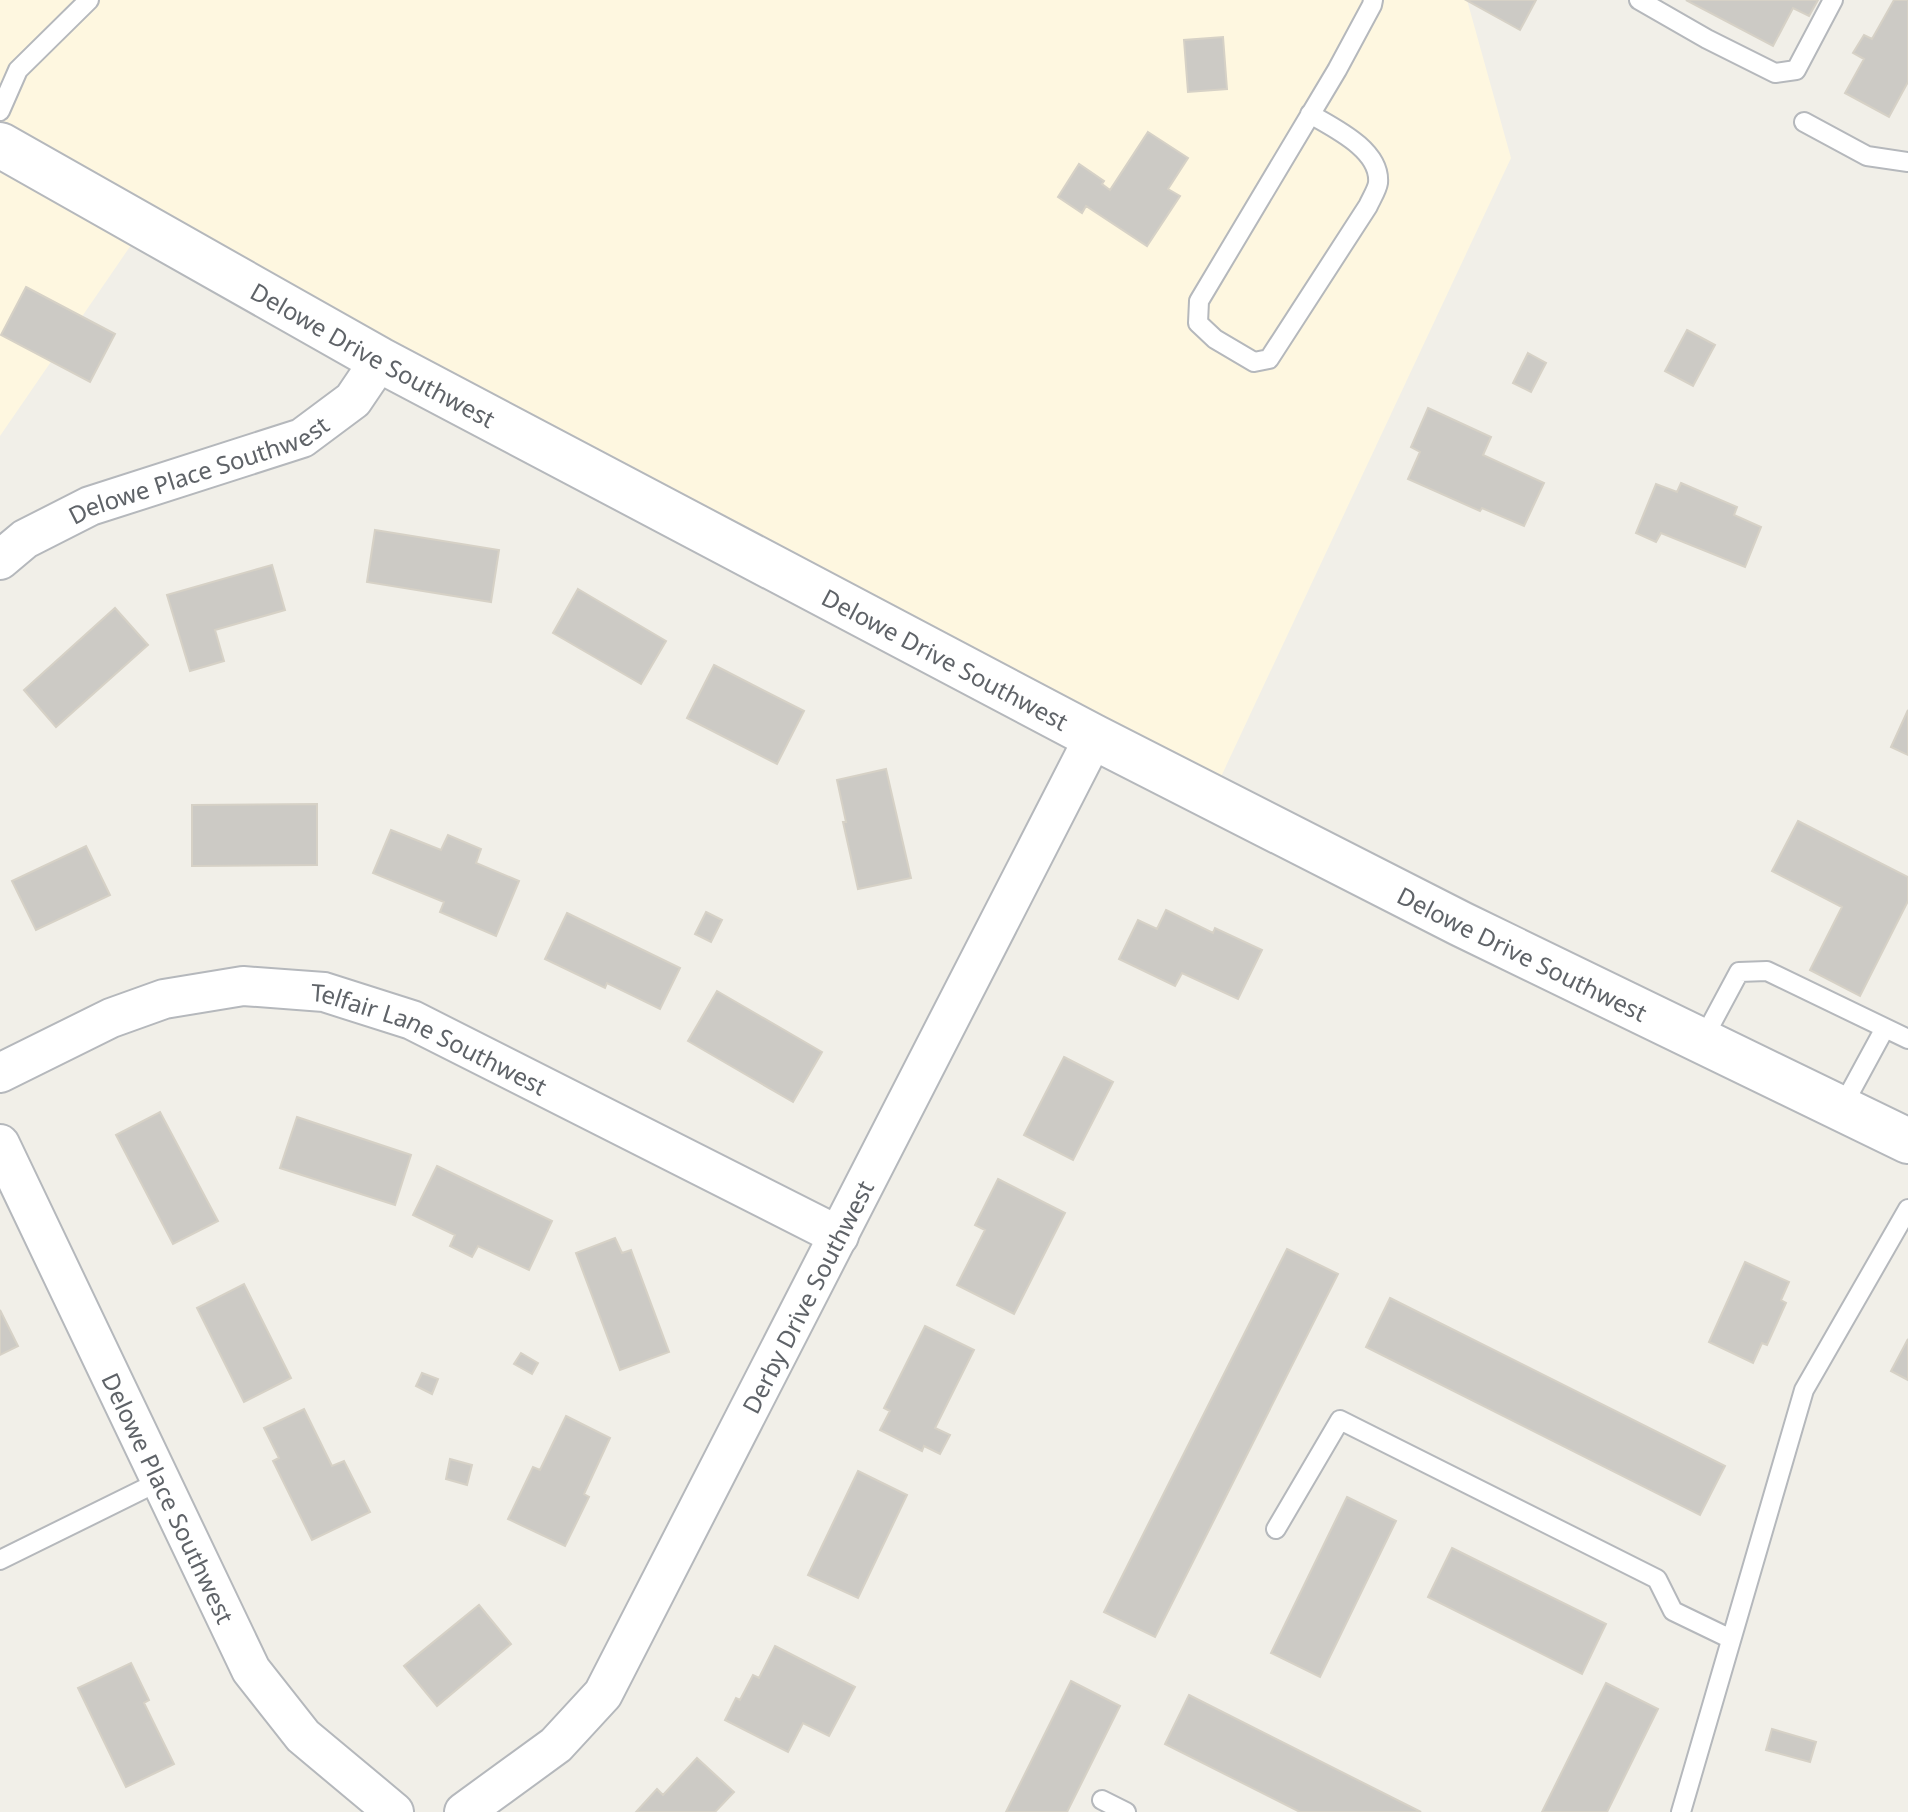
<svg xmlns="http://www.w3.org/2000/svg" width="1908" height="1812" font-family="'Noto Sans',sans-serif">
  <rect width="100%" height="100%" fill="#f1efe8"/>
  <path fill="#fef7e0" d="M 0,0 L 1467,0 L 1511,158 L 1211,798 L 151,216 L 0,436 Z"/>
  <path fill="#cccac5" stroke="#d6d1c6" stroke-width="2" d="M 1466,0 L 1536,0 L 1520,30 Z
    M 1686,0 L 1818,0 L 1809,16 L 1793,8 L 1773,46 Z
    M 1894,0 L 1908,0 L 1908,82 L 1889,117 L 1845,93 L 1864,59 L 1853,53 L 1864,35 L 1872,39 Z
    M 1223,37 L 1227,89 L 1188,92 L 1184,40 Z
    M 1148,132 L 1188,158 L 1168,189 L 1180,196 L 1147,246 L 1086,206 L 1082,213 L 1058,197 L 1079,164 L 1104,181 L 1102,184 L 1110,190 Z
    M 26,287 L 115,334 L 90,382 L 1,335 Z
    M 1687,330 L 1715,345 L 1693,386 L 1665,371 Z
    M 1528,353 L 1546,363 L 1531,392 L 1513,383 Z
    M 1428,408 L 1491,437 L 1483,455 L 1544,483 L 1524,526 L 1482,508 L 1480,511 L 1408,479 L 1420,452 L 1411,447 Z
    M 1681,483 L 1737,507 L 1734,515 L 1761,527 L 1745,567 L 1661,533 L 1656,542 L 1636,533 L 1656,484 L 1677,492 Z
    M 375,530 L 499,550 L 491,602 L 367,582 Z
    M 272,565 L 285,610 L 215,630 L 224,661 L 190,671 L 167,595 Z
    M 578,589 L 666,641 L 641,684 L 553,633 Z
    M 115,608 L 148,645 L 56,727 L 24,690 Z
    M 714,665 L 804,711 L 777,764 L 687,718 Z
    M 1908,710 L 1908,755 L 1891,747 Z
    M 886,769 L 911,878 L 858,889 L 843,822 L 846,822 L 837,780 Z
    M 317,804 L 317,865 L 192,866 L 192,805 Z
    M 1798,821 L 1908,877 L 1908,901 L 1860,996 L 1810,970 L 1842,907 L 1772,871 Z
    M 391,830 L 441,850 L 448,835 L 481,849 L 476,863 L 519,881 L 496,936 L 440,912 L 444,902 L 373,873 Z
    M 86,846 L 110,895 L 36,930 L 12,881 Z
    M 1166,910 L 1213,933 L 1215,928 L 1262,950 L 1238,999 L 1182,973 L 1175,986 L 1119,959 L 1138,920 L 1157,929 Z
    M 706,912 L 722,920 L 711,942 L 695,934 Z
    M 567,913 L 680,968 L 660,1009 L 607,983 L 605,988 L 545,959 Z
    M 717,991 L 822,1052 L 793,1102 L 688,1041 Z
    M 1064,1057 L 1113,1082 L 1073,1160 L 1024,1135 Z
    M 160,1112 L 218,1221 L 173,1244 L 116,1135 Z
    M 297,1117 L 411,1155 L 395,1205 L 280,1168 Z
    M 437,1166 L 552,1221 L 529,1270 L 478,1246 L 472,1257 L 450,1246 L 455,1235 L 413,1215 Z
    M 998,1179 L 1065,1213 L 1014,1314 L 957,1285 L 985,1230 L 975,1225 Z
    M 615,1238 L 622,1253 L 631,1250 L 669,1352 L 620,1370 L 576,1253 Z
    M 1287,1249 L 1338,1274 L 1155,1637 L 1104,1612 Z
    M 1745,1262 L 1789,1282 L 1781,1300 L 1786,1303 L 1767,1345 L 1762,1343 L 1753,1363 L 1709,1342 Z
    M 244,1284 L 291,1378 L 244,1402 L 197,1308 Z
    M 1390,1298 L 1725,1466 L 1700,1515 L 1366,1347 Z
    M 0,1310 L 18,1346 L 0,1355 Z
    M 925,1326 L 974,1350 L 935,1428 L 950,1435 L 940,1454 L 924,1446 L 922,1451 L 880,1430 L 890,1411 L 884,1408 Z
    M 1908,1339 L 1908,1380 L 1891,1371 Z
    M 521,1353 L 538,1363 L 532,1374 L 514,1364 Z
    M 422,1373 L 438,1379 L 432,1394 L 416,1386 Z
    M 304,1409 L 332,1466 L 344,1461 L 370,1512 L 312,1540 L 273,1461 L 279,1458 L 264,1428 Z
    M 566,1416 L 610,1438 L 584,1494 L 589,1497 L 565,1546 L 508,1519 L 533,1467 L 540,1470 Z
    M 450,1459 L 472,1465 L 467,1485 L 446,1479 Z
    M 858,1471 L 907,1495 L 858,1598 L 808,1575 Z
    M 1347,1497 L 1396,1521 L 1320,1677 L 1271,1653 Z
    M 1452,1548 L 1606,1624 L 1582,1674 L 1428,1597 Z
    M 479,1605 L 511,1644 L 437,1706 L 404,1666 Z
    M 775,1646 L 855,1687 L 829,1736 L 803,1723 L 788,1752 L 725,1720 L 736,1698 L 740,1700 L 753,1675 L 759,1678 Z
    M 131,1663 L 149,1700 L 144,1703 L 174,1764 L 126,1787 L 78,1688 Z
    M 1071,1681 L 1120,1706 L 1067,1812 L 1006,1812 Z
    M 1606,1683 L 1658,1709 L 1607,1812 L 1542,1812 Z
    M 1189,1695 L 1421,1812 L 1300,1812 L 1165,1744 Z
    M 1772,1729 L 1816,1742 L 1810,1762 L 1766,1750 Z
    M 697,1758 L 734,1792 L 715,1812 L 636,1812 L 657,1789 L 663,1795 Z"/>
  <g fill="none" stroke-linecap="round" stroke-linejoin="round">
    <defs>
      <path id="service" d="M 1639,0 L 1707,39 L 1775,73 L 1796,70 L 1833,0
        M 0,111 L 18,70 L 89,0
        M 1310,114 C 1334,128 1381,150 1378,183 C 1377,190 1371,199 1368,206 L 1269,359 L 1254,362 L 1215,339 L 1198,323 L 1199,301 L 1337,70 L 1372,5 L 1373,0
        M 1804,122 L 1867,156 L 1908,162
        M 1702,1041 L 1739,972 L 1767,971 L 1908,1039
        M 1841,1109 L 1885,1028
        M 1276,1529 L 1340,1420 L 1657,1579 L 1673,1611 L 1731,1639
        M 0,1560 L 160,1481
        M 1102,1800 L 1126,1812
        M 1681,1812 L 1804,1390 L 1908,1209"/>
      <g id="minor">
        <path id="s1" d="M 0,560 L 25,539 L 90,506 L 302,438 L 353,400 L 380,360"/>
        <path id="s2" d="M 0,1073 L 111,1018 L 164,999 L 243,986 L 324,992 L 412,1020 L 839,1236"/>
        <path id="s3" d="M 0,1144 L 251,1670 L 303,1736 L 394,1812"/>
        <path id="s4" d="M 464,1812 L 556,1745 L 603,1694 L 1094,737"/>
      </g>
      <g id="tertiary">
        <path id="s5" d="M 0,145 L 380,360 L 1094,737 L 1461,924 L 1908,1141"/>
      </g>
    </defs>
    <use href="#service" stroke="#b5b8bc" stroke-width="22"/>
    <use href="#minor" stroke="#b5b8bc" stroke-width="42"/>
    <use href="#tertiary" stroke="#b5b8bc" stroke-width="48"/>
    <use href="#service" stroke="#fff" stroke-width="18"/>
    <use href="#minor" stroke="#fff" stroke-width="38"/>
    <use href="#tertiary" stroke="#fff" stroke-width="44"/>
  </g>
  <g text-anchor="middle" dominant-baseline="central" stroke-width="7" stroke-linejoin="round" paint-order="stroke">
    <g font-size="24" fill="#5f6368" stroke="#fff">
      <text stroke="none"><textPath href="#s5" startOffset="428">Delowe Drive Southwest</textPath></text>
      <text stroke="none"><textPath href="#s1" startOffset="220">Delowe Place Southwest</textPath></text>
      <text stroke="none"><textPath href="#s5" startOffset="1076">Delowe Drive Southwest</textPath></text>
      <text stroke="none"><textPath href="#s5" startOffset="1724">Delowe Drive Southwest</textPath></text>
      <text stroke="none"><textPath href="#s2" startOffset="456">Telfair Lane Southwest</textPath></text>
      <text stroke="none"><textPath href="#s4" startOffset="630">Derby Drive Southwest</textPath></text>
      <text stroke="none"><textPath href="#s3" startOffset="392">Delowe Place Southwest</textPath></text>
    </g>
  </g>
</svg>
